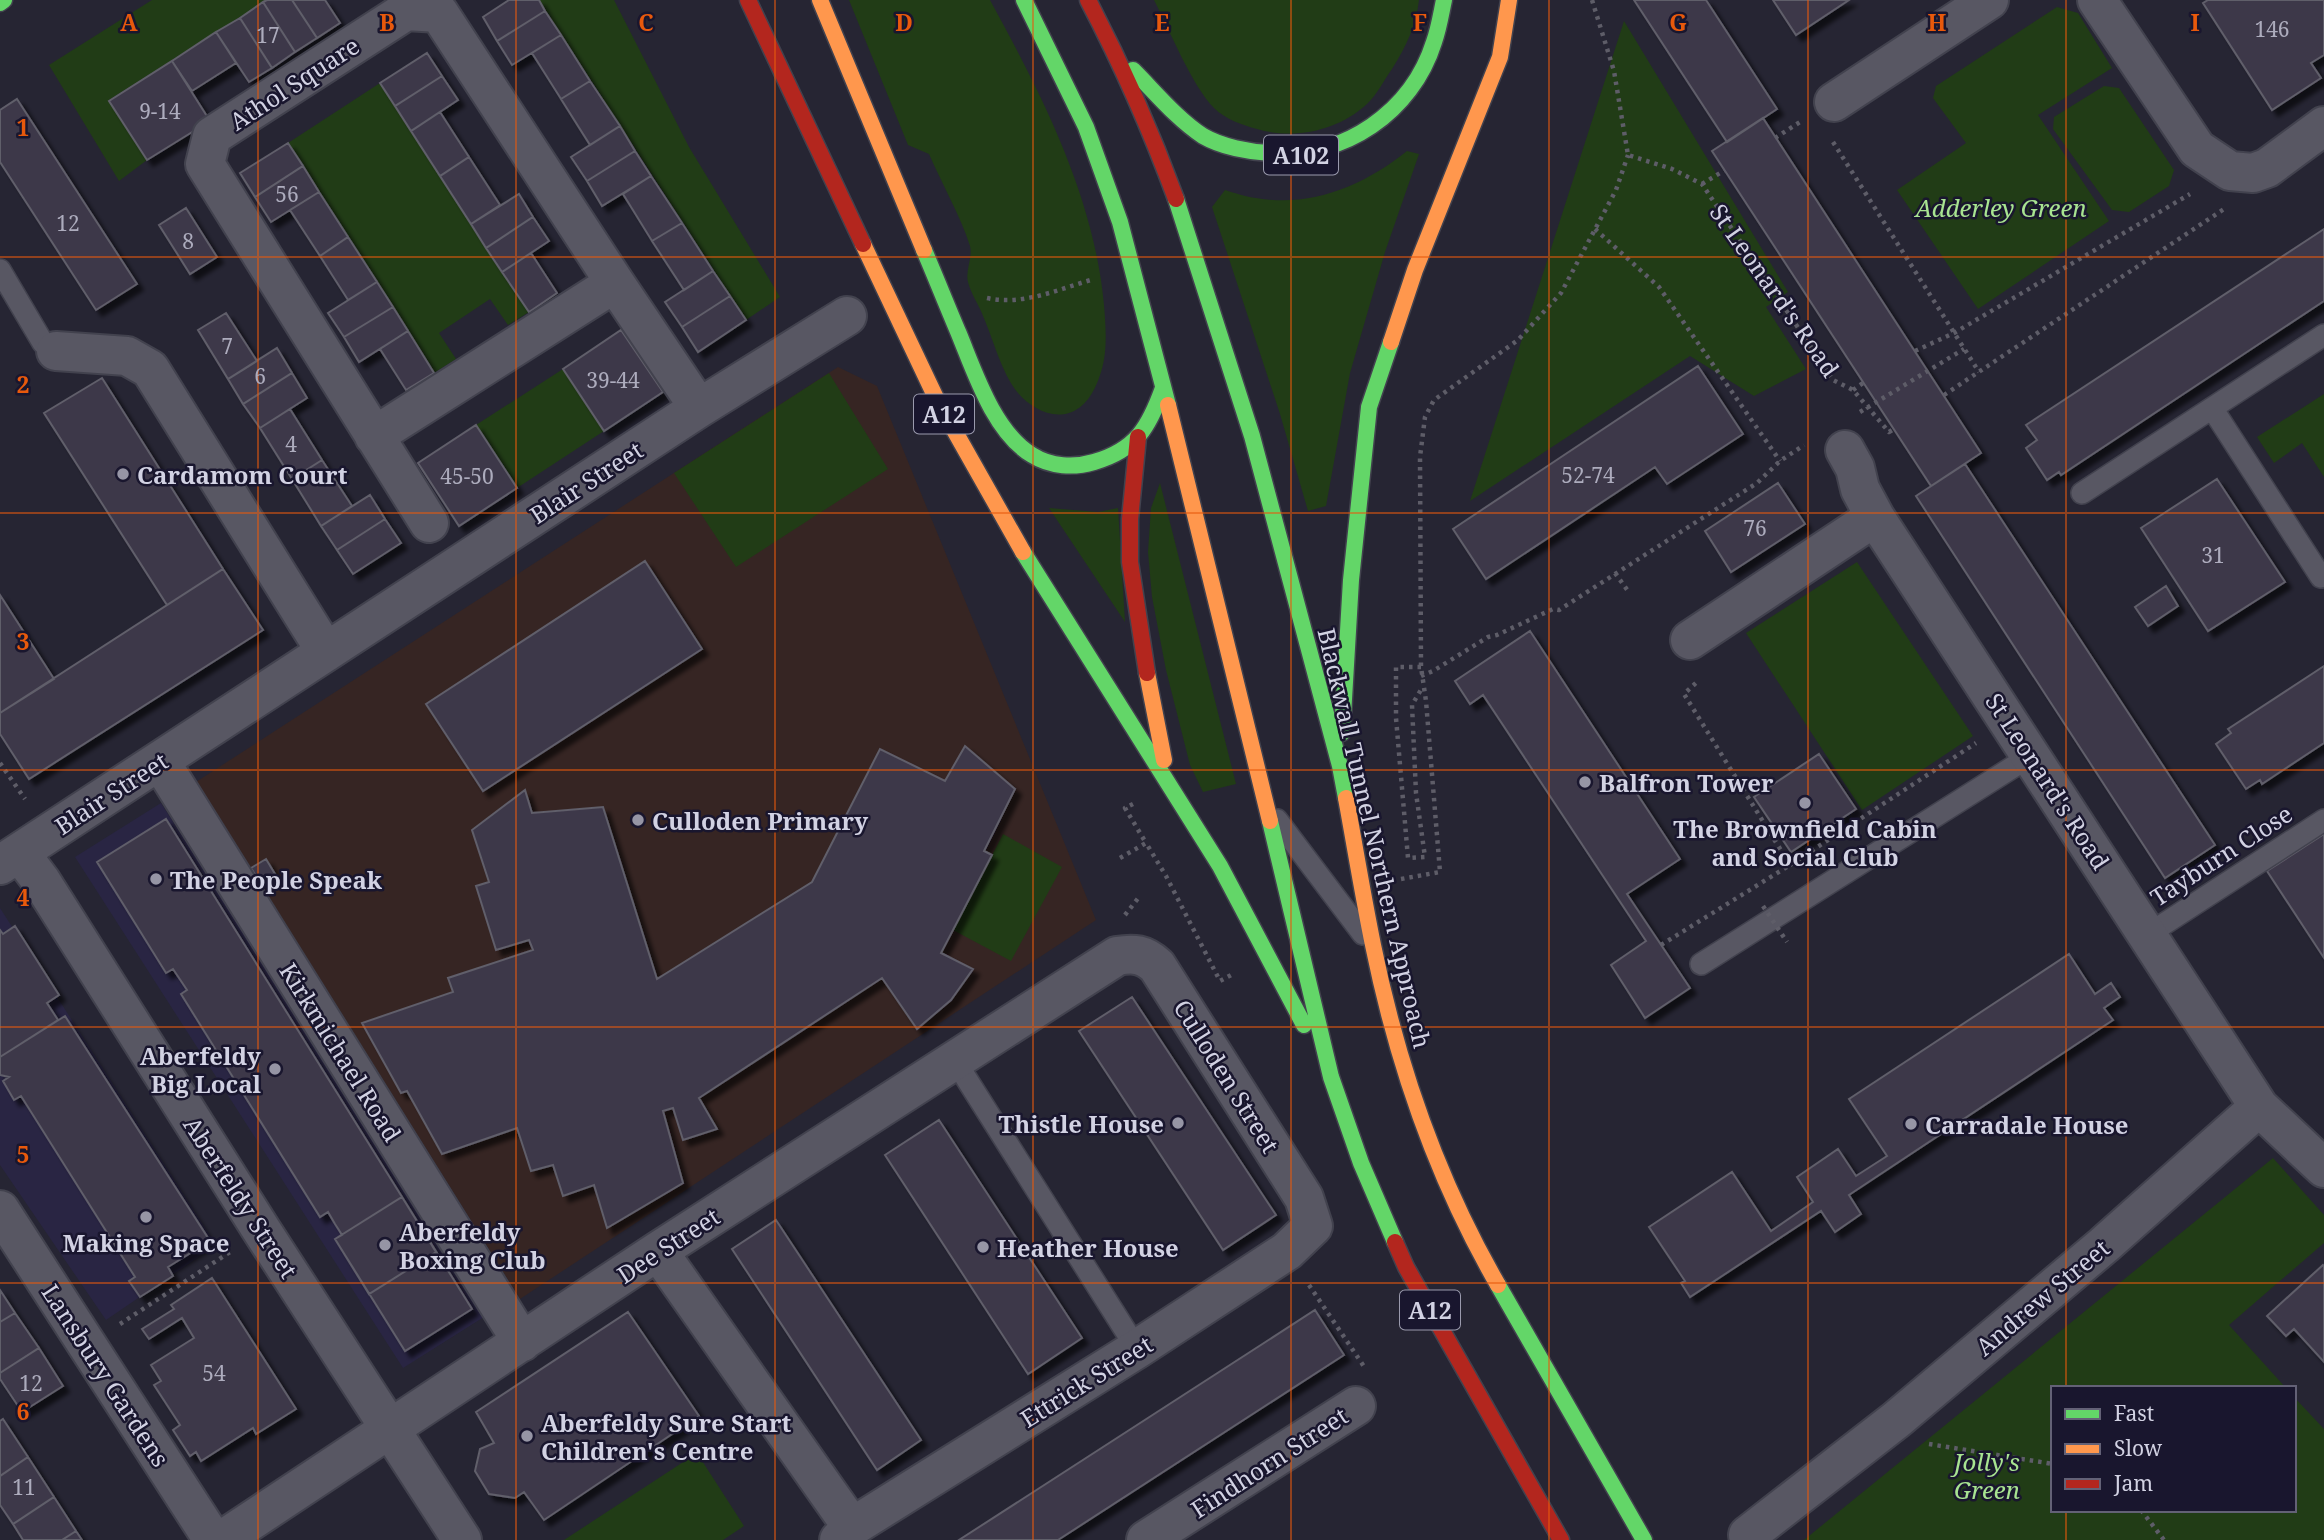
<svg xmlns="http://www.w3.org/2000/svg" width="2324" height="1540" font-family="'Noto Serif',serif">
  <defs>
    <filter id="shadow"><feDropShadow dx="6" dy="6" stdDeviation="2" flood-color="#0009"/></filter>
  </defs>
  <rect width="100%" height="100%" fill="#262533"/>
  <path fill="#292543" d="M 161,803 L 487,1315 L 403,1368 L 75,857 Z
    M 0,908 L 216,1245 L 106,1320 L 0,1165 Z"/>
  <path fill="#362523" d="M 838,367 L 877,386 L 1096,920 L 520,1299 L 260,883 L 275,874 L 266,859 L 251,868 L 196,782 Z"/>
  <path fill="#213c16" d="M 152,0 L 267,0 L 109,100 L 147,160 L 119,181 L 49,65 Z
    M 539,0 L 614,0 L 689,147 L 780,297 L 746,320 Z
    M 849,0 L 990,0 C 1042,95 1094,196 1104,305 C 1106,330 1108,355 1099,378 C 1094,392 1085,408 1069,413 C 1050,419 1030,407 1018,393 C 1001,372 994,341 983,316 C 979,305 971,294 968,282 C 965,271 973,257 970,246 C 961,217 941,182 929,154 L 908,145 Z
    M 1154,0 L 1419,0 C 1416,26 1406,47 1392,69 C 1384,80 1377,95 1367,104 C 1338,131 1294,140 1257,129 C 1242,125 1225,119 1214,108 C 1192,86 1169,29 1154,0 Z
    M 2057,7 L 2078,13 L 2112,68 L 2038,115 L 2109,221 L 1978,309 L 1897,190 L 1966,143 L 1933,98 L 1936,86 Z
    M 1624,21 L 1788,292 L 1766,307 L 1806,369 L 1754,396 L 1690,356 L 1470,501 Z
    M 380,83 L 529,312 L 508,325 L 490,299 L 439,333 L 456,359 L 434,373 L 288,143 Z
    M 2104,86 L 2119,88 L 2174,170 L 2169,186 L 2129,212 L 2112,210 L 2053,129 L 2054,117 Z
    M 1407,151 L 1419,154 L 1385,252 L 1350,373 L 1326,506 L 1308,511 L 1280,414 L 1212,207 L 1225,190 C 1235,193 1246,197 1256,198 C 1311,208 1365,185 1407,151 Z
    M 563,369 L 604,431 L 517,488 L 476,425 Z
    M 829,373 L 888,469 L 736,567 L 674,473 Z
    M 2324,394 L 2324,477 L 2302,443 L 2274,463 L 2257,437 Z
    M 1160,483 L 1236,784 L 1203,792 L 1190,765 L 1166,670 L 1152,597 L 1148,552 L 1151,508 Z
    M 1049,508 L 1098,512 L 1118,508 L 1125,622 Z
    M 1857,562 L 1973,736 L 1862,810 L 1746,633 Z
    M 1003,834 L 1062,867 L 1011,961 L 953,930 Z
    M 2273,1158 L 2324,1215 L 2324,1243 L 2229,1325 L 2286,1388 L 2053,1388 L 2053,1510 L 2294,1510 L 2294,1397 L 2324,1429 L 2324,1540 L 1804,1540 Z
    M 697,1453 L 744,1526 L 723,1540 L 564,1540 Z"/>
  <path fill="#3e394a" stroke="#605e6a" stroke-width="2" filter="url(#shadow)" d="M 267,0 L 292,0 L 317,38 L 295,52 L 263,2 Z
    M 292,0 L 325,0 L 340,23 L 317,38 Z
    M 509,0 L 539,0 L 545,11 L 497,41 L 483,17 Z
    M 1634,0 L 1706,0 L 1777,109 L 1727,142 Z
    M 1773,0 L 1849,0 L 1796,35 Z
    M 2208,0 L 2324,0 L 2324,55 L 2311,63 L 2321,78 L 2272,110 L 2203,3 Z
    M 263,2 L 295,52 L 272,68 L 240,18 Z
    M 545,11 L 561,35 L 512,65 L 497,41 Z
    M 240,18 L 272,68 L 249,82 L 216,32 Z
    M 216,32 L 236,63 L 192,91 L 172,61 Z
    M 561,35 L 590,81 L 561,99 L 532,53 Z
    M 427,53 L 442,76 L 395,106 L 380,83 Z
    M 172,61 L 210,121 L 147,160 L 109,101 Z
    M 442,76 L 458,100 L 411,131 L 395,106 Z
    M 590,81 L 620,126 L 590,145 L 561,99 Z
    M 17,99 L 137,284 L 96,310 L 0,162 L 0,110 Z
    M 440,112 L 469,157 L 440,176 L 411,131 Z
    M 1763,118 L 1981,453 L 1931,486 L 1712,151 Z
    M 620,126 L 635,151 L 587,181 L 571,157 Z
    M 288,143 L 303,166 L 255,197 L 240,173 Z
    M 635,151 L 651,176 L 602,206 L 587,181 Z
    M 469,157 L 500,205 L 471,224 L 440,176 Z
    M 303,166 L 319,192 L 271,222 L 255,197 Z
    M 651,176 L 682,223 L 652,241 L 623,194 Z
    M 319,192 L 348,237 L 320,256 L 290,210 Z
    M 519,194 L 533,217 L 486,248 L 471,224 Z
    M 186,208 L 217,257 L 190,274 L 159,225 Z
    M 533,217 L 549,241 L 502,272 L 486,248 Z
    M 682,223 L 713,271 L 684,290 L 652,241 Z
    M 2324,229 L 2324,301 L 2061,475 L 2059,472 L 2047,480 L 2026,448 L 2037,440 L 2026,425 Z
    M 348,237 L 377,282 L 348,300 L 320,256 Z
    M 531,253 L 557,293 L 529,312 L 502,272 Z
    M 713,271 L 730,296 L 682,327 L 665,302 Z
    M 377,282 L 393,307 L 344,337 L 328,313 Z
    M 730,296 L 746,320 L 698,352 L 682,327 Z
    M 393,307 L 408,331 L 359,362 L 344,337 Z
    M 226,313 L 257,361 L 228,379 L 198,330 Z
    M 621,330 L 663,392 L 604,431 L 563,369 Z
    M 408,331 L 434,373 L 406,390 L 380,349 Z
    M 277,348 L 292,373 L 243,404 L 228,379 Z
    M 1698,366 L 1743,434 L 1667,484 L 1655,467 L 1486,579 L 1453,529 Z
    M 292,373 L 307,398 L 260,428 L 243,404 Z
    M 102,378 L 223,569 L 167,605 L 44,413 Z
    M 290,409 L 322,460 L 292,479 L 260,428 Z
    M 476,425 L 517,488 L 459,526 L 418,463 Z
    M 322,460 L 352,506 L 321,526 L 292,479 Z
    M 1965,464 L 2215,845 L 2165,878 L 1916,496 Z
    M 2217,479 L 2285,582 L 2208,631 L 2141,528 Z
    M 1778,483 L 1805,524 L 1731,572 L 1705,531 Z
    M 370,495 L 385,519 L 337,550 L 321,526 Z
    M 385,519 L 401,543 L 353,574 L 337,550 Z
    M 645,561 L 702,649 L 483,791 L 426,704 Z
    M 223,569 L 263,630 L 29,779 L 0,734 L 0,713 Z
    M 2166,586 L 2178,606 L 2148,626 L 2135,607 Z
    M 0,595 L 54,679 L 0,713 Z
    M 1530,631 L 1680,859 L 1627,894 L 1690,988 L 1645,1018 L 1611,965 L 1646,941 L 1483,695 L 1470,704 L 1455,681 Z
    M 2324,666 L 2324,743 L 2262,784 L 2260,780 L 2246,789 L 2216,744 L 2231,733 L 2228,729 Z
    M 965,746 L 1015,789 L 984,851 L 992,855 L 941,953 L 973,969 L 951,1000 L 917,1029 L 882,978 L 699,1098 L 717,1129 L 683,1140 L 673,1108 L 663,1111 L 683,1183 L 607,1228 L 594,1185 L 563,1196 L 553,1165 L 531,1171 L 517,1128 L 442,1154 L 407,1091 L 401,1093 L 362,1023 L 453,992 L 448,978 L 533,950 L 529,940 L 496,950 L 476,886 L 489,882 L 472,830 L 525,790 L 532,813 L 603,807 L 657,979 L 812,882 L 880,749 L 945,781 Z
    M 1819,754 L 1856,809 L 1791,852 L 1754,797 Z
    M 166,819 L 472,1309 L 405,1351 L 335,1239 L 342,1235 L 335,1224 L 328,1212 L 320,1217 L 181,994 L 187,990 L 173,969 L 166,973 L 97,862 Z
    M 2324,834 L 2324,958 L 2267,871 Z
    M 266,859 L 275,874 L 260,883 L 251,868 Z
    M 15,926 L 59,995 L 47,1003 L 58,1020 L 0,1057 L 0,930 L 3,934 Z
    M 2069,954 L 2095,994 L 2111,983 L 2120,997 L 2104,1008 L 2113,1020 L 1849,1195 L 1861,1214 L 1835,1232 L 1821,1211 L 1690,1297 L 1681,1283 L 1685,1281 L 1649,1227 L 1732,1172 L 1771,1231 L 1813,1202 L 1797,1177 L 1838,1149 L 1856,1176 L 1887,1156 L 1849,1099 Z
    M 1132,997 L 1276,1215 L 1223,1250 L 1079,1031 Z
    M 65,1016 L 210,1241 L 168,1267 L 173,1276 L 140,1297 L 129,1281 L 135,1277 L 21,1096 L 14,1100 L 3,1081 L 9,1077 L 0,1075 L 0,1057 Z
    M 939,1120 L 1082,1338 L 1028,1374 L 885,1155 Z
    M 402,1197 L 436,1252 L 369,1294 L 335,1239 Z
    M 776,1220 L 921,1440 L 877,1470 L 732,1249 Z
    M 2323,1265 L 2324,1266 L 2324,1362 L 2294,1329 L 2286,1336 L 2267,1316 Z
    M 212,1278 L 296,1409 L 256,1434 L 253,1428 L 201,1461 L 196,1452 L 190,1456 L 173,1430 L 180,1425 L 154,1385 L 161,1381 L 151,1365 L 194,1338 L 182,1318 L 149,1339 L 142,1329 L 174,1309 L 171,1305 Z
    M 0,1290 L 15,1313 L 0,1322 Z
    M 1315,1310 L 1344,1355 L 1058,1540 L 959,1540 Z
    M 628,1312 L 699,1416 L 544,1520 L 524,1492 L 515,1498 L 489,1494 L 475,1471 L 480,1449 L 494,1443 L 476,1412 Z
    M 15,1313 L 39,1348 L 0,1373 L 0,1322 Z
    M 39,1348 L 63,1386 L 22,1412 L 0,1379 L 0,1373 Z
    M 3,1419 L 28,1457 L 0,1476 L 0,1421 Z
    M 28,1457 L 54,1497 L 13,1524 L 0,1505 L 0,1476 Z
    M 54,1497 L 76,1531 L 62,1540 L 23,1540 L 13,1524 Z
    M 76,1531 L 82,1540 L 62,1540 Z"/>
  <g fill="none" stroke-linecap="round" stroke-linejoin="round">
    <defs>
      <path id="lane" d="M 0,270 L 43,343 L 56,351
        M 2212,408 L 2321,577
        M 2082,493 L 2324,335
        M 1277,820 L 1363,934
        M 2147,935 L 2324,820
        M 1701,964 L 2032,755
        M 954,1059 L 1137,1349"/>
      <path id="street" d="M 2097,0 L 2197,149 L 2230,171 L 2253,173 L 2267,168 L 2324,126
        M 1834,102 L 1989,0
        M 56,351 L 127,356 L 150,369 L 326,652
        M 374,436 L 615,283
        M 1845,450 L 1855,468 L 1860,489 L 1875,517 L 2259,1107 L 2324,1168
        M 429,523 L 205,164 L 212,136 L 406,11 L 439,13 L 615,283 L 699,408
        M 1690,640 L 1875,517
        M 160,761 L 522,1342
        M 20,853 L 41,881 L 262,1231 L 462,1540
        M 0,865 L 699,408 L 847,316
        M 0,1210 L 213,1540
        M 658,1251 L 852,1527
        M 1748,1535 L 1896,1420 L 2104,1245 L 2259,1107
        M 222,1540 L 658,1251 L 1117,956 C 1134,953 1144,954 1157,966 L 1304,1198 L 1313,1226 L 1287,1251 L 1137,1349 L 852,1527 L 839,1540
        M 1146,1540 L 1356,1406"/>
      <path id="fast" d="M 1024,0 L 1086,127 L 1120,222 L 1168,405
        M 0,3 L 4,0
        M 1133,70 C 1155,92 1177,119 1203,136 C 1222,147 1249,152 1270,153 C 1344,159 1412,112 1434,42 C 1439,28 1441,14 1444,0
        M 1176,199 L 1252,436 L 1340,766 L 1346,798
        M 924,250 C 936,278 947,306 959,334 C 975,373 994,432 1032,455 C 1051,467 1074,468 1094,462 C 1136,450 1149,427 1163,388
        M 1023,552 L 1220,866 L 1304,1025
        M 1342,733 L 1351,580 L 1369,407 L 1391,342
        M 1270,821 L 1331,1077 L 1361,1163 L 1395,1242
        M 1498,1285 L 1644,1540"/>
      <path id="slow" d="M 820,0 L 924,250
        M 863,244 L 936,398 L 1023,552
        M 1391,342 L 1415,270 L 1500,57 L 1509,0
        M 1168,405 L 1270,821
        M 1147,673 L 1164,760
        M 1346,798 C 1355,847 1363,896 1373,945 C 1397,1063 1438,1181 1498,1285"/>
      <path id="jam" d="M 748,0 L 863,244
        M 1088,0 C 1122,65 1151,131 1176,199
        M 1138,437 L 1130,519 L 1130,562 L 1147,673
        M 1395,1242 L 1406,1267 L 1561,1540"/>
    </defs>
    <use href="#lane" stroke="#42424e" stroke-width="24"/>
    <use href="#street" stroke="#42424e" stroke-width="42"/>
    <use href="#fast" stroke="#42424e" stroke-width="19"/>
    <use href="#slow" stroke="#42424e" stroke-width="19"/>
    <use href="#jam" stroke="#42424e" stroke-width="19"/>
    <path stroke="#5e5d68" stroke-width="4.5" stroke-dasharray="3.5 5" stroke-linecap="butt" d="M 1592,0 L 1614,71 L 1628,155 L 1672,169 L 1702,184 L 1833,380 L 1853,390 L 1889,432 L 1894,429
      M 1775,138 L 1800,122
      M 1833,142 L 1979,372
      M 1702,184 L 1725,170
      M 1595,229 L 1659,287 L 1780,461
      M 987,298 C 1023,306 1059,289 1094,279
      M 1915,351 L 1954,333 L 2190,194
      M 1853,390 L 1863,383
      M 1944,395 L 2224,209
      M 1860,412 L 1964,349
      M 1615,573 L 1628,591
      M 1421,667 L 1396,667 L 1396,718 L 1408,858 L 1425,857 L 1416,793 L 1412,705 L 1422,688
      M 1421,676 L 1433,671 L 1488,637 L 1497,635 L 1553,609 L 1559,610 L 1757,483 L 1780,461 L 1804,445
      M 0,763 L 25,799
      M 1133,804 L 1125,808 L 1146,843
      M 1120,858 L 1146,843 L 1166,876 L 1220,981 L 1233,974
      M 1790,865 L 1976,743
      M 1401,879 L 1440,872 L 1426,701 L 1421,667 L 1420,457 L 1425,417 L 1434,400 L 1518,340 L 1561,293 L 1616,190 L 1628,155
      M 1125,915 L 1139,897
      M 1661,945 L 1790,865 L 1684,694 L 1698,681
      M 1309,1285 L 1365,1368
      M 120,1324 L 230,1252
      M 1929,1444 L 2053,1464
      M 2141,1510 L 2164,1540"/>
    <use href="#lane" stroke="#585763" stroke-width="21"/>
    <use href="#street" stroke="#585763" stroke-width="38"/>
    <use href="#fast" stroke="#63d668" stroke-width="16"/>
    <use href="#slow" stroke="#ff974d" stroke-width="16"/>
    <use href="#jam" stroke="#b3261e" stroke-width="16"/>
    <path stroke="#5e5d68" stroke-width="4.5" stroke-dasharray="3.5 5" stroke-linecap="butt" d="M 1763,906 L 1787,942"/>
  </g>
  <path fill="none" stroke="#e8590c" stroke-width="2" stroke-opacity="0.55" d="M 258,0 L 258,1540M 516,0 L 516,1540M 775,0 L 775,1540M 1033,0 L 1033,1540M 1291,0 L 1291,1540M 1549,0 L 1549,1540M 1808,0 L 1808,1540M 2066,0 L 2066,1388M 0,257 L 2324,257M 0,513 L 2324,513M 0,770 L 2324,770M 0,1027 L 2324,1027M 0,1283 L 2324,1283M 2066,1510 L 2066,1540"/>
  <g fill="#9695a5" stroke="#19162e" stroke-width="2.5">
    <circle cx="123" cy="474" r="7"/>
    <circle cx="1585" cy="782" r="7"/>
    <circle cx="1805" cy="803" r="7"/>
    <circle cx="638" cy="820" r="7"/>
    <circle cx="156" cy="879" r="7"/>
    <circle cx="275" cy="1069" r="7"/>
    <circle cx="1178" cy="1123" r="7"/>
    <circle cx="1911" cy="1124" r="7"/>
    <circle cx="146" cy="1217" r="7"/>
    <circle cx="385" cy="1245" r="7"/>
    <circle cx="983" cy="1247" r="7"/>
    <circle cx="527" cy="1436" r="7"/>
  </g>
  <g text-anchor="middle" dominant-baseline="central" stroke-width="5" stroke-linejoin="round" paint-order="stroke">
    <g font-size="21" fill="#adacbd">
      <text x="2272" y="29">146</text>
      <text x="268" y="35">17</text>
      <text x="160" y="111">9-14</text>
      <text x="287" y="194">56</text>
      <text x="68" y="223">12</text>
      <text x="188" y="241">8</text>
      <text x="227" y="346">7</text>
      <text x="260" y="376">6</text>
      <text x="613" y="380">39-44</text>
      <text x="291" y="444">4</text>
      <text x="1588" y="475">52-74</text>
      <text x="467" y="476">45-50</text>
      <text x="1755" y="528">76</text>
      <text x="2213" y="555">31</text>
      <text x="214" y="1373">54</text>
      <text x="31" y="1383">12</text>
      <text x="24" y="1487">11</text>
    </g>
    <g fill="#19162e" stroke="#9a9aad" stroke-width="2">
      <rect x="1264" y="135.5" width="74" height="39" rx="5"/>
      <rect x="914" y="394.5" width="60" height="39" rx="5"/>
      <rect x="1400" y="1290.5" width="60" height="39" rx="5"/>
    </g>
    <g font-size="23" font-weight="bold" fill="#d2d2e3">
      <text x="1301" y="155">A102</text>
      <text x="944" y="414">A12</text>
      <text x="1430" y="1310">A12</text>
    </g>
    <g font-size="24" fill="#d2d2e3" stroke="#19162e">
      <text transform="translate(294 83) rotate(-33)">Athol Square</text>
      <text transform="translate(1775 290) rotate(55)">St Leonard's Road</text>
      <text transform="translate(586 482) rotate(-33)">Blair Street</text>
      <text transform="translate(2048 781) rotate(57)">St Leonard's Road</text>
      <text transform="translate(111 793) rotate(-33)">Blair Street</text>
      <text transform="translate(1375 838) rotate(77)">Blackwall Tunnel Northern Approach</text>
      <text transform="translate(2221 855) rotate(-33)">Tayburn Close</text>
      <text transform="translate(341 1052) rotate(58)">Kirkmichael Road</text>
      <text transform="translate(1227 1076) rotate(58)">Culloden Street</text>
      <text transform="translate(241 1197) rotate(57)">Aberfeldy Street</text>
      <text transform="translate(668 1245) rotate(-33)">Dee Street</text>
      <text transform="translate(2042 1297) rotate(-40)">Andrew Street</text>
      <text transform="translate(106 1375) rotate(57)">Lansbury Gardens</text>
      <text transform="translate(1086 1381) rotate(-32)">Ettrick Street</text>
      <text transform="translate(1269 1462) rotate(-33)">Findhorn Street</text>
    </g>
    <g font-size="24" font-style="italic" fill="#a8e491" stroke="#19162e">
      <text x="2001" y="207">Adderley Green</text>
      <text x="1987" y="1461">Jolly's<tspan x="1987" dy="28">Green</tspan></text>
    </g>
    <g font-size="24" font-weight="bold" fill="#d2d2e3" stroke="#19162e" text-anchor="start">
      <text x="137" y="474">Cardamom Court</text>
      <text x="1599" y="782">Balfron Tower</text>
      <text x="652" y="820">Culloden Primary</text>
      <text x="1805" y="828" text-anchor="middle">The Brownfield Cabin<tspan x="1805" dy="28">and Social Club</tspan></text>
      <text x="170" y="879">The People Speak</text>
      <text x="261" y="1055" text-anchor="end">Aberfeldy<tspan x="261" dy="28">Big Local</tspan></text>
      <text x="1164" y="1123" text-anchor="end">Thistle House</text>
      <text x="1925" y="1124">Carradale House</text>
      <text x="399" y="1231">Aberfeldy<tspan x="399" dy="28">Boxing Club</tspan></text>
      <text x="146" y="1242" text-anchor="middle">Making Space</text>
      <text x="997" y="1247">Heather House</text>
      <text x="541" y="1422">Aberfeldy Sure Start<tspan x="541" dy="28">Children's Centre</tspan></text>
    </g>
  </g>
  <g font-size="23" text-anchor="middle" font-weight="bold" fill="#e8590c" stroke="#19162e" stroke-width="5" stroke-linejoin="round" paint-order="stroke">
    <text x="129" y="31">A</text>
    <text x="387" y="31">B</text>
    <text x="646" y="31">C</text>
    <text x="904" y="31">D</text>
    <text x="1162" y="31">E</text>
    <text x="1420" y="31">F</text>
    <text x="1678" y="31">G</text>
    <text x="1937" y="31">H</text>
    <text x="2195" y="31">I</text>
    <text x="23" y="136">1</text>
    <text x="23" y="393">2</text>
    <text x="23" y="650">3</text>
    <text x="23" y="906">4</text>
    <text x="23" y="1163">5</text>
    <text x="23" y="1420">6</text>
  </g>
  <rect x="2051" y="1386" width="245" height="126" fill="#19162e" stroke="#636176" stroke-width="2"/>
  <rect x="2065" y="1409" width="35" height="10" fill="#63d668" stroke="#636176" stroke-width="2"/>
  <text x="2114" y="1421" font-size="21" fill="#d2d2e3">Fast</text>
  <rect x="2065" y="1444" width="35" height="10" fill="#ff974d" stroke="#636176" stroke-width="2"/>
  <text x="2114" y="1456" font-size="21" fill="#d2d2e3">Slow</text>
  <rect x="2065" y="1479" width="35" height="10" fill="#b3261e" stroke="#636176" stroke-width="2"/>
  <text x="2114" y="1491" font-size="21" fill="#d2d2e3">Jam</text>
</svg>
